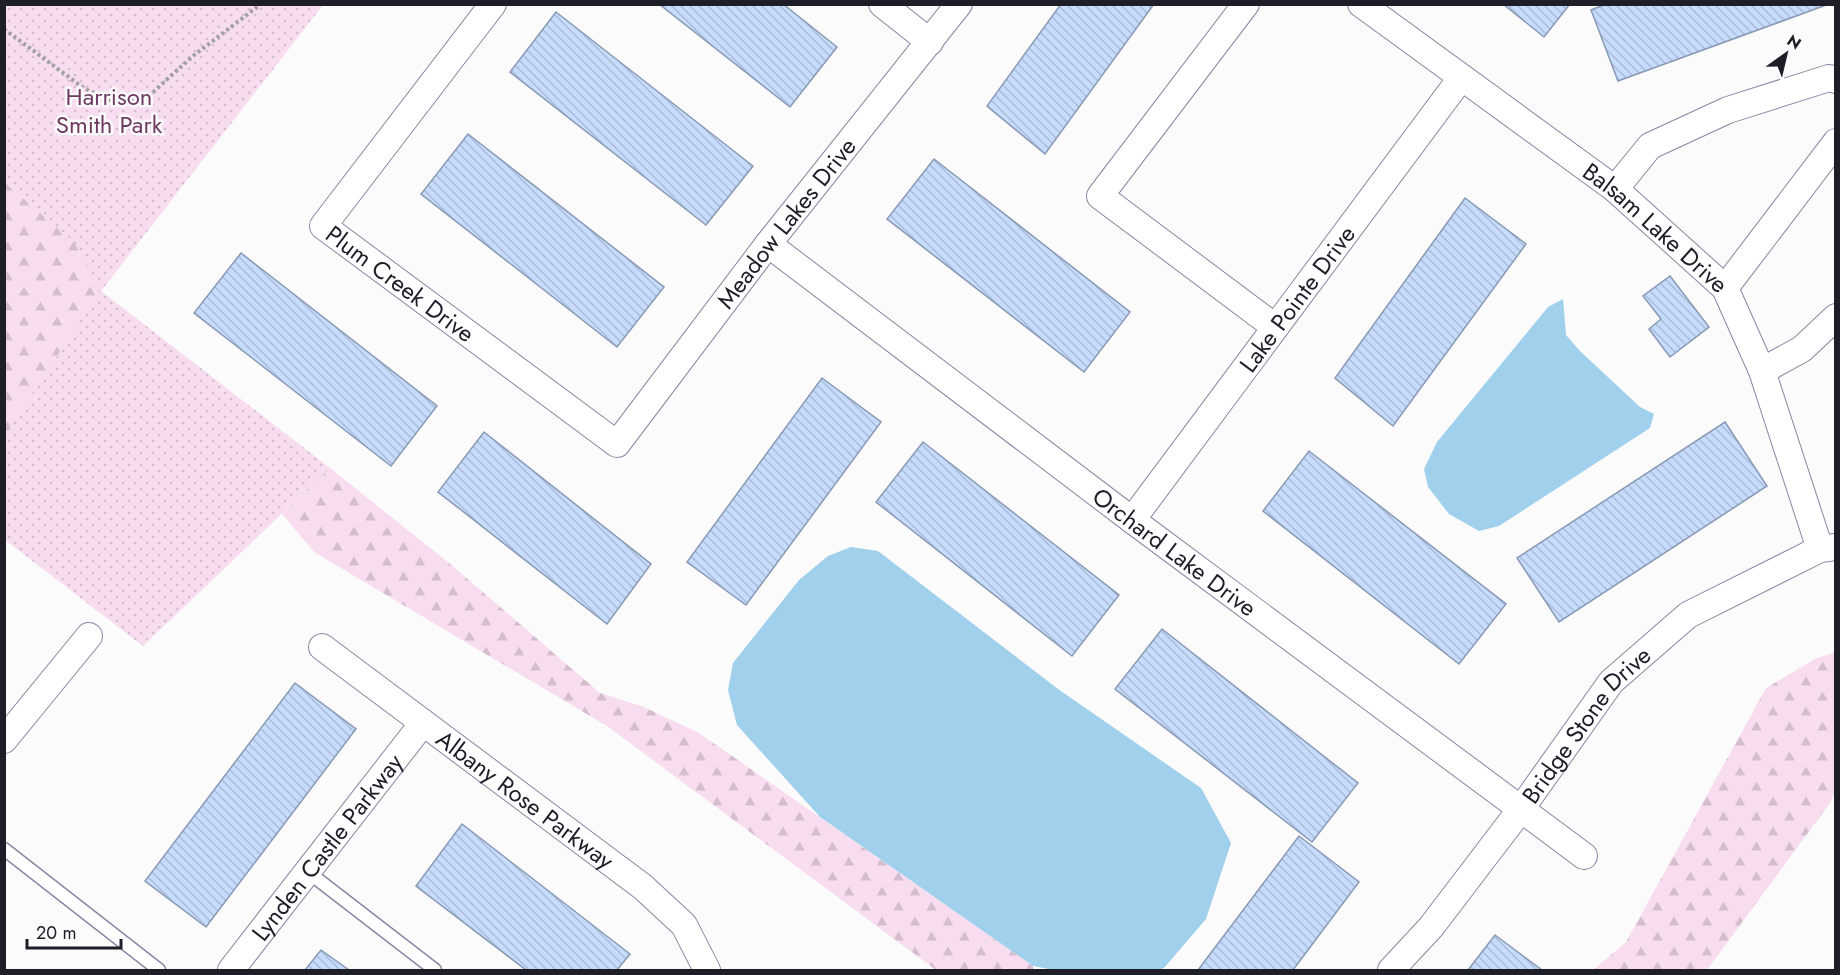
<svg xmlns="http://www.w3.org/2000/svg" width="1840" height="975" font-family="Jost,sans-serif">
  <defs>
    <pattern id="grass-dots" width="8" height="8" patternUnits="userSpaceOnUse" patternTransform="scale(1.5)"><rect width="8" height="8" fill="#f8ddf1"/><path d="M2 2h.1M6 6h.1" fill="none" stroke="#d4bdcf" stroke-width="1.8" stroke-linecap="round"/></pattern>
    <pattern id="forest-firs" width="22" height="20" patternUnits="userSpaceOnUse" patternTransform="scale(1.5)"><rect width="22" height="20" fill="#f8ddf1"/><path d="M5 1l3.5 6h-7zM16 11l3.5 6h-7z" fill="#d4bdcf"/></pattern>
    <pattern id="building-back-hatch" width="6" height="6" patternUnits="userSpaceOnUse" patternTransform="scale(1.5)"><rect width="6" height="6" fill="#c7dbfc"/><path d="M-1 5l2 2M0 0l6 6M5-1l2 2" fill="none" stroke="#aabcd8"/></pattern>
  </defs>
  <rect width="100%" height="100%" fill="#fbfbfb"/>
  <path fill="url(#grass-dots)" d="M 4,5 L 323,5 L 101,291 L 330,468 L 143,646 L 5,540 Z"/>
  <path fill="url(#forest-firs)" d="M 5,183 L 74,242 L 100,291 L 5,435 Z
    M 330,468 L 449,563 L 600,693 L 644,707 L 699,733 L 1033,966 L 1033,970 L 936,970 L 607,726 L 314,552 L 282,514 Z
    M 1835,652 L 1835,792 L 1830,803 L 1707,970 L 1593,970 L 1626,942 L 1766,688 L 1815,659 Z"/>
  <path fill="#a1d0ec" d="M 1563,299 L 1566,335 L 1580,351 L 1640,407 L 1654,414 L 1650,428 L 1499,526 L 1479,531 L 1449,514 L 1428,487 L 1424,469 L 1437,442 L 1548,307 Z
    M 851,547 L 878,551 L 1058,689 L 1201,788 L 1231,843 L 1206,919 L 1164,968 L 1157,970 L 1054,970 L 1033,966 L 820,817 L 737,725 L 728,690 L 733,663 L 799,580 L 828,556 Z"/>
  <path fill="url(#building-back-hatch)" stroke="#8899b4" stroke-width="1.5" d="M 659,4 L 783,4 L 837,47 L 790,107 Z
    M 1061,4 L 1154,4 L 1045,154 L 987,106 Z
    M 1503,4 L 1570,4 L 1544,37 Z
    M 1606,4 L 1829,4 L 1618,81 L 1591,10 Z
    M 556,12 L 753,166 L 706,225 L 510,72 Z
    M 468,134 L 664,287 L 617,347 L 421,194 Z
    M 934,159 L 1130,312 L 1084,372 L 887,219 Z
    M 1465,198 L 1526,244 L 1393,426 L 1335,378 Z
    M 241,253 L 437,406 L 391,466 L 194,313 Z
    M 1670,276 L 1709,327 L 1670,357 L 1649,329 L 1661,319 L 1643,296 Z
    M 822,378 L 881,422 L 746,605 L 687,562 Z
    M 1725,422 L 1767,486 L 1559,622 L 1517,558 Z
    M 484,432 L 651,564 L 607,624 L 438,492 Z
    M 923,442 L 1119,595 L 1072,656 L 876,502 Z
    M 1309,451 L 1506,604 L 1459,664 L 1263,511 Z
    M 1162,629 L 1358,783 L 1312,842 L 1115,689 Z
    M 295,683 L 356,729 L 206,927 L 145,881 Z
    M 462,824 L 630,954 L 617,970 L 526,970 L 416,886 Z
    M 1299,836 L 1359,882 L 1293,970 L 1198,970 Z
    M 1495,935 L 1542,970 L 1468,970 Z
    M 321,950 L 349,970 L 305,970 Z"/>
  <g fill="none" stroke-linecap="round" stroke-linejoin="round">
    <defs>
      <path id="service" d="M 4,849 L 159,970
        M 308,872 L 435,970"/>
      <g id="minor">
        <path id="s1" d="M 493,4 L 323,226 L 617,444 L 768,244 L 959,4"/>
        <path d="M 882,4 L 930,42"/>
        <path d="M 1246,4 L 1100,196 L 1275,327"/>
        <path id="s2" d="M 1361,4 L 1615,189 L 1725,288 L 1762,371 L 1820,549"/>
        <path d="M 1615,189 L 1650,146 L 1728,110 L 1829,78 L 1836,80"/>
        <path id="s3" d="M 768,244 L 1132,520 L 1584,856"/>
        <path d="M 1725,288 L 1836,142"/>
        <path d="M 1762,371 L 1802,349 L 1836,317"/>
        <path id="s4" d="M 1132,520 L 1461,78"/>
        <path id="s5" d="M 322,647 L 643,887 L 684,925 L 707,970"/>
        <path d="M 4,740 L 89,636"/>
        <path id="s6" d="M 231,970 L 423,723"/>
        <path id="s7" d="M 1391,970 L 1431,927 L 1521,809 L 1611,682 L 1688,615 L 1820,549 L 1835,547"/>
      </g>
    </defs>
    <use href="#service" stroke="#8787a4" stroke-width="15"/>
    <use href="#minor" stroke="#8787a4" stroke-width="28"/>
    <path stroke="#a0a0a4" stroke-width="4" stroke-dasharray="3 3" stroke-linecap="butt" d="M 4,29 L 85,89 L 119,104 L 152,93 L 193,56 L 261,4"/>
    <use href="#service" stroke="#fff" stroke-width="12"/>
    <use href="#minor" stroke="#fff" stroke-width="26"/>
  </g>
  <g text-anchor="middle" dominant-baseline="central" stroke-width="5" stroke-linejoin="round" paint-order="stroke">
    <g font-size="24" fill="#6e3a63" stroke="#fbfbfb">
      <text x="109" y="96">Harrison<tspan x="109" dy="28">Smith Park</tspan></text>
    </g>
    <g font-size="24" fill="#1e1e29" stroke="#fbfbfb">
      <text stroke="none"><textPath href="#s1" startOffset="924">Meadow Lakes Drive</textPath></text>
      <text stroke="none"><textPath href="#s2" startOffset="370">Balsam Lake Drive</textPath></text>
      <text stroke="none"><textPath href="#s1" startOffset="376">Plum Creek Drive</textPath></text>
      <text stroke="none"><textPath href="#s4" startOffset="276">Lake Pointe Drive</textPath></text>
      <text stroke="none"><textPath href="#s3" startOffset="510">Orchard Lake Drive</textPath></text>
      <text stroke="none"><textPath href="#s7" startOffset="314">Bridge Stone Drive</textPath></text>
      <text stroke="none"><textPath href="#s5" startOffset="254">Albany Rose Parkway</textPath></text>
      <text stroke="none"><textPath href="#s6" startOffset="156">Lynden Castle Parkway</textPath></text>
    </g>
  </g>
  <rect width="1840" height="975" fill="none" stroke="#1e1e29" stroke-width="12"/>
  <g transform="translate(1786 54) rotate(34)" stroke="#fbfbfb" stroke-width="4.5" paint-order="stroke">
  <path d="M0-4.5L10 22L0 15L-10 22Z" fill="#1e1e29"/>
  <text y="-9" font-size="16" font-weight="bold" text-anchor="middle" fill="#1e1e29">N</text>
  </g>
  <path d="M27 939v9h94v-9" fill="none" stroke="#1e1e29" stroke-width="3"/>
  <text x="36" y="939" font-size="18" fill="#1e1e29" stroke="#fbfbfb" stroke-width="4.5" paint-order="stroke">20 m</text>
</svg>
